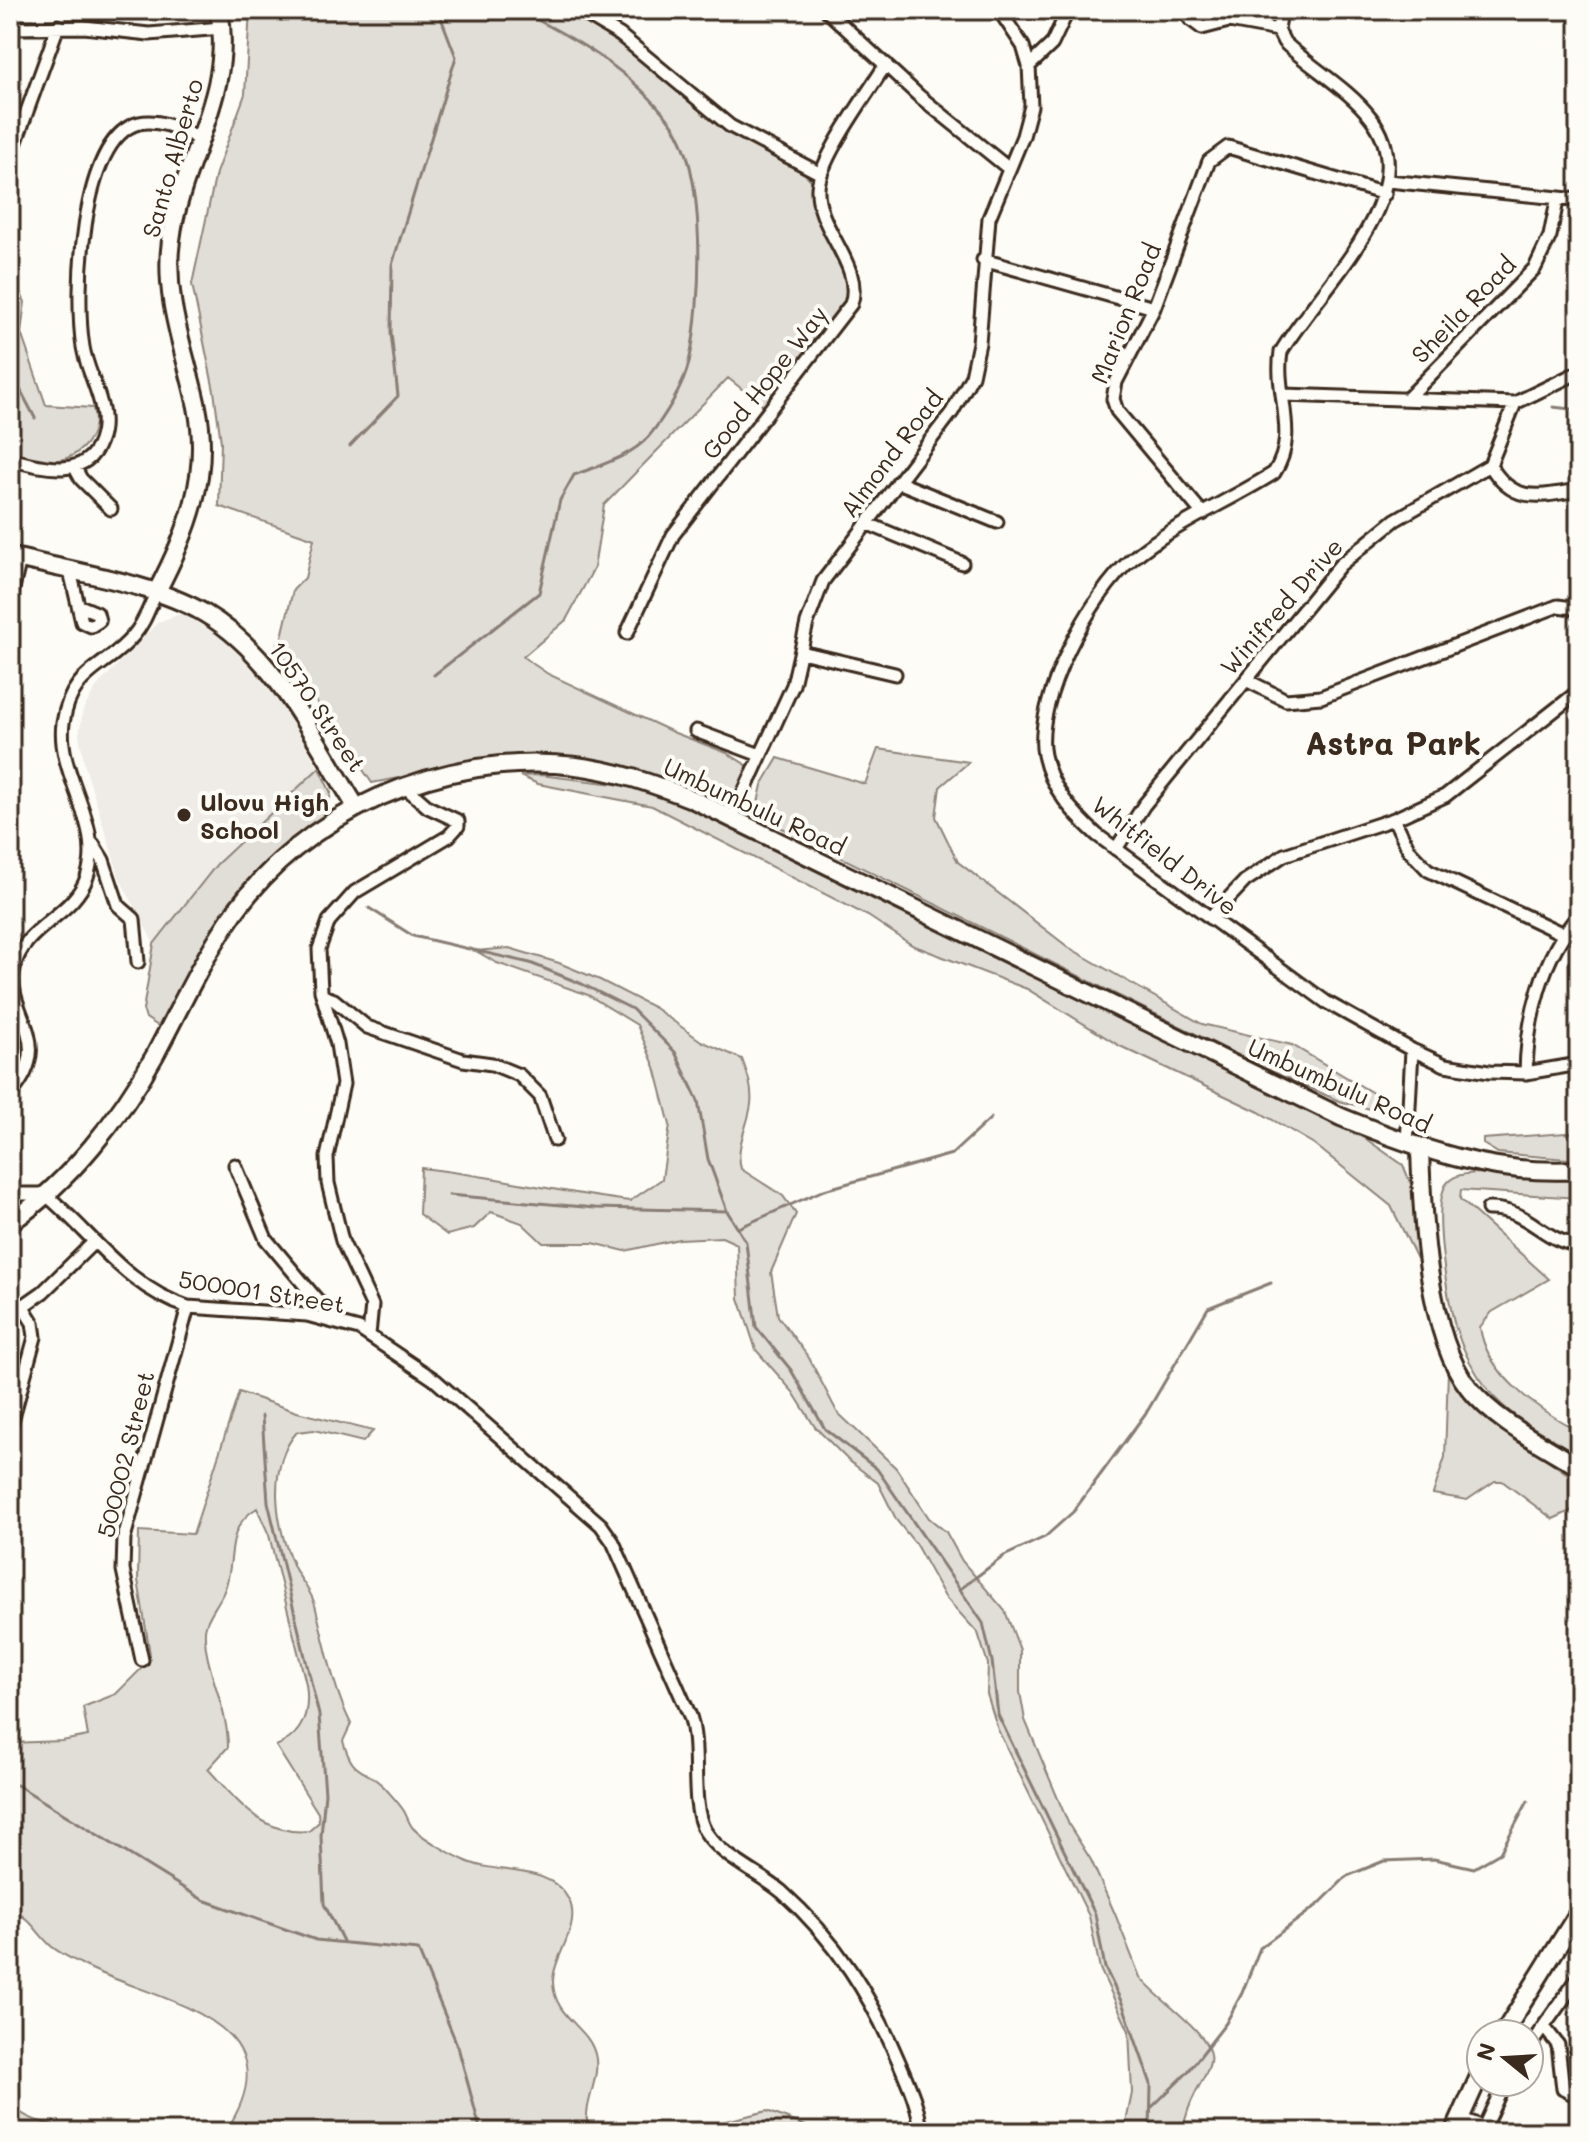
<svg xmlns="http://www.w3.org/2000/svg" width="1589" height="2142" font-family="Mali,sans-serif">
  <rect width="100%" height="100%" fill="#fdfcf7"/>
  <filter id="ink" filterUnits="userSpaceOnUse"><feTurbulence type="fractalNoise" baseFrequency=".0125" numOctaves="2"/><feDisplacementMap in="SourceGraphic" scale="16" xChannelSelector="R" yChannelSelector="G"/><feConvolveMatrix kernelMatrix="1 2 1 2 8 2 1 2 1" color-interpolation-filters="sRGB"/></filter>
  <g filter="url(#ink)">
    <path fill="#efece7" d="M 183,613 L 240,650 L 267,681 L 319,768 L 218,862 L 154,944 L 120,879 L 85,767 L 79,735 L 83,710 L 97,686 L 158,622 Z"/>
    <path fill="#e1ded7" stroke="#8e847a" stroke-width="2" fill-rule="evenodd" d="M 250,10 L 565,10 L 621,45 L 701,111 L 801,170 L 812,181 L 822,231 L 850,287 L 842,310 L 766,408 L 728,378 L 604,505 L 594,568 L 566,620 L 523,657 L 548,674 L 675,733 L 727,753 L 748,766 L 735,799 L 725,802 C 661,779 606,754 536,754 C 480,755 426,774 372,783 L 301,679 L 274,648 L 282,637 L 293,590 L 305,578 L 314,539 L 219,506 L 221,442 L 214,391 L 192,284 L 216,173 L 245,94 Z
      M 10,272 L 25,302 L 21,333 L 46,405 L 93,408 C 97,422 95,432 86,444 C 64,470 39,460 10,453 Z
      M 878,749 L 969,762 L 940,787 L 936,817 L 958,862 L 1068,947 L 1202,1024 L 1292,1045 L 1383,1099 L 1370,1109 L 1339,1101 L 1264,1068 L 768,821 L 757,807 L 762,785 L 778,758 L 865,784 Z
      M 319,768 L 331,793 L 327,812 L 288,848 L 161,1028 L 146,1018 L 143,1010 L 154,944 L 217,864 Z
      M 540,775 L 639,787 L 685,802 L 1366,1139 L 1403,1165 L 1413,1189 L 1424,1273 L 1391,1206 L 1314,1144 L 1259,1112 L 1120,1046 L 1027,989 L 912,945 L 868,916 L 652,806 L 538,784 L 520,776 Z
      M 509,948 L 559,963 L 600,980 L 655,1008 L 701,1041 L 742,1059 C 747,1073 753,1088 751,1104 C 748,1128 735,1144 741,1169 L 783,1196 L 796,1214 L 771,1272 L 778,1316 L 809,1358 L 837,1412 L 896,1468 L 929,1518 L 946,1532 L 962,1561 L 1005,1611 L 1020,1650 L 1020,1692 L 1025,1720 L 1069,1825 L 1091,1860 L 1115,1914 L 1140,1977 C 1156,2000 1216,2034 1210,2062 C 1208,2074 1199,2084 1194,2096 C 1188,2107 1185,2120 1182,2132 L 1124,2132 L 1132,2093 L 1129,2031 L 1100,1969 L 1089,1916 L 998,1730 L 987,1694 L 988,1664 L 978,1633 L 945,1597 L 915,1543 L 897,1521 L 878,1483 L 848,1460 L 815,1427 L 793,1392 L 756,1350 L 739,1298 L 737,1244 L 722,1237 L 679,1239 L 625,1251 L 593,1243 L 543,1243 L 522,1223 L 491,1212 L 474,1228 L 447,1235 L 419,1214 L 421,1168 C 491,1175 560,1193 630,1201 L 662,1179 L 670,1125 L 655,1067 L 637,1025 L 588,995 L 497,963 L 476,951 Z
      M 1579,1132 L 1579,1160 L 1498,1153 L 1483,1144 L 1483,1139 Z
      M 1477,1173 L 1542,1180 L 1579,1179 L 1579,1198 L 1461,1190 L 1460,1199 L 1549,1279 L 1492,1312 L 1480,1327 C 1486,1374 1539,1411 1579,1431 L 1579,1455 C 1549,1436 1511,1419 1489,1391 C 1474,1372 1462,1349 1455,1326 C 1448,1301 1430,1200 1448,1182 C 1456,1174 1466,1174 1477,1173 Z
      M 1448,1371 L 1519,1440 L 1579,1482 L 1579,1507 L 1553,1519 L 1502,1481 L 1495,1481 L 1467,1500 L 1433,1494 L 1445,1457 Z
      M 239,1392 L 297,1412 L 373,1431 L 363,1442 L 314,1430 L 297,1432 C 266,1467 276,1527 294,1567 C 300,1580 312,1592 315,1605 C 325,1644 333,1688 351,1724 L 343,1741 C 354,1779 363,1765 385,1788 C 391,1795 399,1803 404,1811 C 407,1816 409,1824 413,1828 C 421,1837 453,1855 464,1860 C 496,1876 550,1863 569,1900 C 582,1926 553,1956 553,1982 C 554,2018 588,2026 595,2054 C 602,2080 580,2106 589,2132 L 225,2132 C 303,2018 152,2001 83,1965 C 72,1959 59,1953 51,1946 C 36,1932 30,1917 10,1909 L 10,1743 L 62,1741 L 88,1736 L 83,1707 L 116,1694 L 141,1669 L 150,1654 L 138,1580 L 139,1531 L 193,1534 ZM 257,1508 L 269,1535 L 306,1684 C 310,1711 304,1735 276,1746 L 318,1813 L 319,1822 L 309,1831 C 262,1836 237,1800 208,1769 L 228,1747 C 228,1705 203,1667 205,1630 C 206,1617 219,1604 224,1591 C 237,1561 223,1528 257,1508 Z
      M 10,2104 C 30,2124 52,2123 78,2132 L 10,2132 Z
      M 767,2111 L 821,2132 L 712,2132 L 718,2123 Z"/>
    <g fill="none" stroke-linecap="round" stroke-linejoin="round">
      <path stroke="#887d74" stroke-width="3" d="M 10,370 L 35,418
        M 1553,407 L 1579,410
        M 350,446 L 398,396 L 391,333 L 392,265 L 456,57 L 438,10
        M 434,675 L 539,593 L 560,500 L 574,475 C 598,466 631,457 649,436 C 664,418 684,386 689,362 C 702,306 707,171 672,124 C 632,71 576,38 517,10
        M 369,908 L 413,936 L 530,963 L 582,984 L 632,1009 L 675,1052 L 698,1101 L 708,1159 L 727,1211 L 746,1242 L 756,1327 L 791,1370 L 825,1429 L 877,1469 L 983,1623 L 992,1661 L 998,1715 L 1095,1914 L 1105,1968 L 1123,2005 L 1151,2084 L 1150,2132
        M 449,1195 L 595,1208 L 727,1211
        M 738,1228 L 824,1190 L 952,1154 L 991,1118
        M 262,1416 L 268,1502 L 319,1715 L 325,1793 L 321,1836 L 324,1904 L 343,1941
        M 959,1590 L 1004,1556 L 1045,1537 L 1073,1512 L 1148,1410 L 1208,1308 L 1271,1283
        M 17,1785 L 203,1900 L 316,1940 L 418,1950 L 458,2047 L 481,2132
        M 1152,2107 L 1187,2073 L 1226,2023 L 1242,1993 L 1260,1948 L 1320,1903 L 1347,1876 L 1384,1861 L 1434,1859 L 1474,1868 L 1500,1853 L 1528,1801
        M 10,2125 L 17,2132"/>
      <defs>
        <path id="street" d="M 578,10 L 620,35 L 730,126 L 821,174
          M 826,10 L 919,96 L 1008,168
          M 1189,10 L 1190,19 L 1202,28 L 1229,21 L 1278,30
          M 1223,10 L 1229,21
          M 1281,10 L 1278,30 L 1284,42 C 1311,68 1348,88 1371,118 C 1429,193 1318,288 1281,352 C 1274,394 1300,434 1274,473 C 1228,502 1174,524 1132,559 C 1091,593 1033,702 1044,755 C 1051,789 1073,813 1097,835 L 1326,1002 L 1412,1050 L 1445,1065 L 1489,1072 L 1526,1073 L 1579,1064
          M 10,28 L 84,27 L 149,34 L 222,28
          M 1029,66 L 1052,44 L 1068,10
          M 10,158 L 58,26
          M 1388,181 L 1579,200
          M 983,260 L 1154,308
          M 1284,395 L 1515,403
          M 1408,398 L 1535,268 L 1550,236 L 1557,201
          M 10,459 C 40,467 86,481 100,441 C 112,409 88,378 83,347 C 75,299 79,138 139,123 C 161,118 183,131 202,140
          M 1490,465 C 1513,505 1540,496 1579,490
          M 74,466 L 81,479 L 111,509
          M 898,482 L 997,522
          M 1203,514 L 1117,411 L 1113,399 L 1116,382 L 1154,308 L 1209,161 L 1228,147 L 1385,194
          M 866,523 L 962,563
          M 70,571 L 82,622 L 91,626 L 99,621 L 97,613 L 80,606
          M 10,601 L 20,559
          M 627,633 L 673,535 L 851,304 C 864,265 816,229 818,188 C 820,157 869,92 886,64
          M 801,652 L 895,674
          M 1246,680 L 1286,700 L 1321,697 L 1558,606 L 1579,609
          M 696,731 L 760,755
          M 732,818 L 793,685 L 807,623 L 823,581 L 952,412 L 972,376 L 979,343 L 989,218 L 1023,136 L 1031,106 L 1029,66 L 1023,46 L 999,10
          M 1394,819 L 1409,850 L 1428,870 L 1563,934
          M 93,844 L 103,860 L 118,905 L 134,919 L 138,962
          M 1116,849 L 1144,805 L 1340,565 L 1395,520 L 1490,465 L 1515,403 L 1579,372
          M 1210,918 L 1245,881 L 1284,855 L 1394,819 L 1445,796 L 1579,691
          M 323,996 L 334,1000 L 367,1027 L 463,1060 L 492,1064 L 519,1075 L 540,1096 L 555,1140
          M 1526,1073 C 1527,1018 1542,956 1579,915
          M 10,1095 C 58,1039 5,1016 14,969 C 22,926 73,917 87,877 C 105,824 56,775 63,723 C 71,669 106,669 133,636 C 144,624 149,608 156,593
          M 1407,1144 L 1412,1050
          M 235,1165 L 266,1239 L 334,1320
          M 10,1194 L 45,1194 C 92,1233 127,1288 188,1307 L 307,1315 L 359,1329 L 435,1380 L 601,1525 L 613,1542 L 690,1716 C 701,1750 689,1803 705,1831 C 722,1858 758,1872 782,1892 C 836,1940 871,1996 899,2062 C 909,2085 919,2107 921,2132
          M 1488,1209 C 1529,1208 1542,1242 1579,1245
          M 10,1315 L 43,1292 L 94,1242
          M 369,1335 L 372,1305 L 342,1241 L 328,1183 L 327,1157 L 343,1084 L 337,1044 L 321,991 L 319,949 L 329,921 L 355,892 L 449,836 L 458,826 L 458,821 L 428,807 L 404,786
          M 10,1428 L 35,1337 L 33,1323 L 23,1307
          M 142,1660 L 123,1570 L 124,1538 L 188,1307
          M 10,1702 L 10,1723
          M 1545,2028 L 1558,2045 L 1563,2089 L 1579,2097
          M 1529,2047 L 1579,1977
          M 1459,2118 L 1497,2132
          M 1484,2127 L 1505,2082
          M 1533,2128 L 1551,2132"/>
        <path id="secondary" d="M 10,556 C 70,572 150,582 204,613 C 276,655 314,740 357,808
          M 156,593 C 187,534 211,476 197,407 C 185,350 163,299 171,240 C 181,160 235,94 219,10
          M 1420,1149 C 1422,1214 1427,1336 1469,1388 C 1496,1422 1542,1444 1579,1467
          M 10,1223 C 70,1181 120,1118 155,1055 C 179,1010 200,964 228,922 C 301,811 446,750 576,766 C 617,771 654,784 692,799 L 1341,1117 C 1419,1149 1494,1176 1579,1170
          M 1503,2034 L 1579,1912
          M 1454,2132 L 1481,2072"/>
      </defs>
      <use href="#street" stroke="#3b2a1e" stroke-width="17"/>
      <use href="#secondary" stroke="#3b2a1e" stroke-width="22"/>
      <use href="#street" stroke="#fdfcf7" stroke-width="11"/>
      <use href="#secondary" stroke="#fdfcf7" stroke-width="16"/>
    </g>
  </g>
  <circle fill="#3b2a1e" stroke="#fdfcf7" stroke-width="3" cx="184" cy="815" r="8"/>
  <g text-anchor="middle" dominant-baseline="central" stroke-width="8" stroke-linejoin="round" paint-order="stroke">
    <g font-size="24" fill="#3b2a1e" stroke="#fdfcf7">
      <text transform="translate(172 158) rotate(-74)">Santo Alberto</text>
      <text transform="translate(1463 309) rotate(-46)">Sheila Road</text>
      <text transform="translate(1125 313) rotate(-68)">Marion Road</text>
      <text transform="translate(764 382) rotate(-52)">Good Hope Way</text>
      <text transform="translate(891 453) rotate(-53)">Almond Road</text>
      <text transform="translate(1281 606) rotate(-49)">Winifred Drive</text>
      <text transform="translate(318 706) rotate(56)">10570 Street</text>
      <text transform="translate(755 806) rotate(25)">Umbumbulu Road</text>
      <text transform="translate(1165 855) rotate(38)">Whitfield Drive</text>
      <text transform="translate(1340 1085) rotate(24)">Umbumbulu Road</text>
      <text transform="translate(262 1291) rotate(9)">500001 Street</text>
      <text transform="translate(125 1454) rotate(-76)">500002 Street</text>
    </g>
    <g font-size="24" font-weight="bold" fill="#3b2a1e" stroke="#fdfcf7" text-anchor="start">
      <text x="200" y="801">Ulovu High<tspan x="200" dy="28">School</tspan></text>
    </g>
    <g font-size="32" font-weight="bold" fill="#3b2a1e" stroke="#fdfcf7">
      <text x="1393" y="742">Astra Park</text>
    </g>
  </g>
  <rect width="1589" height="2142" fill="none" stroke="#fdfcf7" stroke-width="40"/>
  <rect x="20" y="20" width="1549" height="2102" fill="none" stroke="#3b2a1e" stroke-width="3" filter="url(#ink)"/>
  <g transform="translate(1505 2058) rotate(288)"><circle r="38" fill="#fdfcf7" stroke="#afa8a0" stroke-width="2"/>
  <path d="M0-6L14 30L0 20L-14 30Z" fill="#3b2a1e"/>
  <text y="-12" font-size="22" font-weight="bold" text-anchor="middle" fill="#3b2a1e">N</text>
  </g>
</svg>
